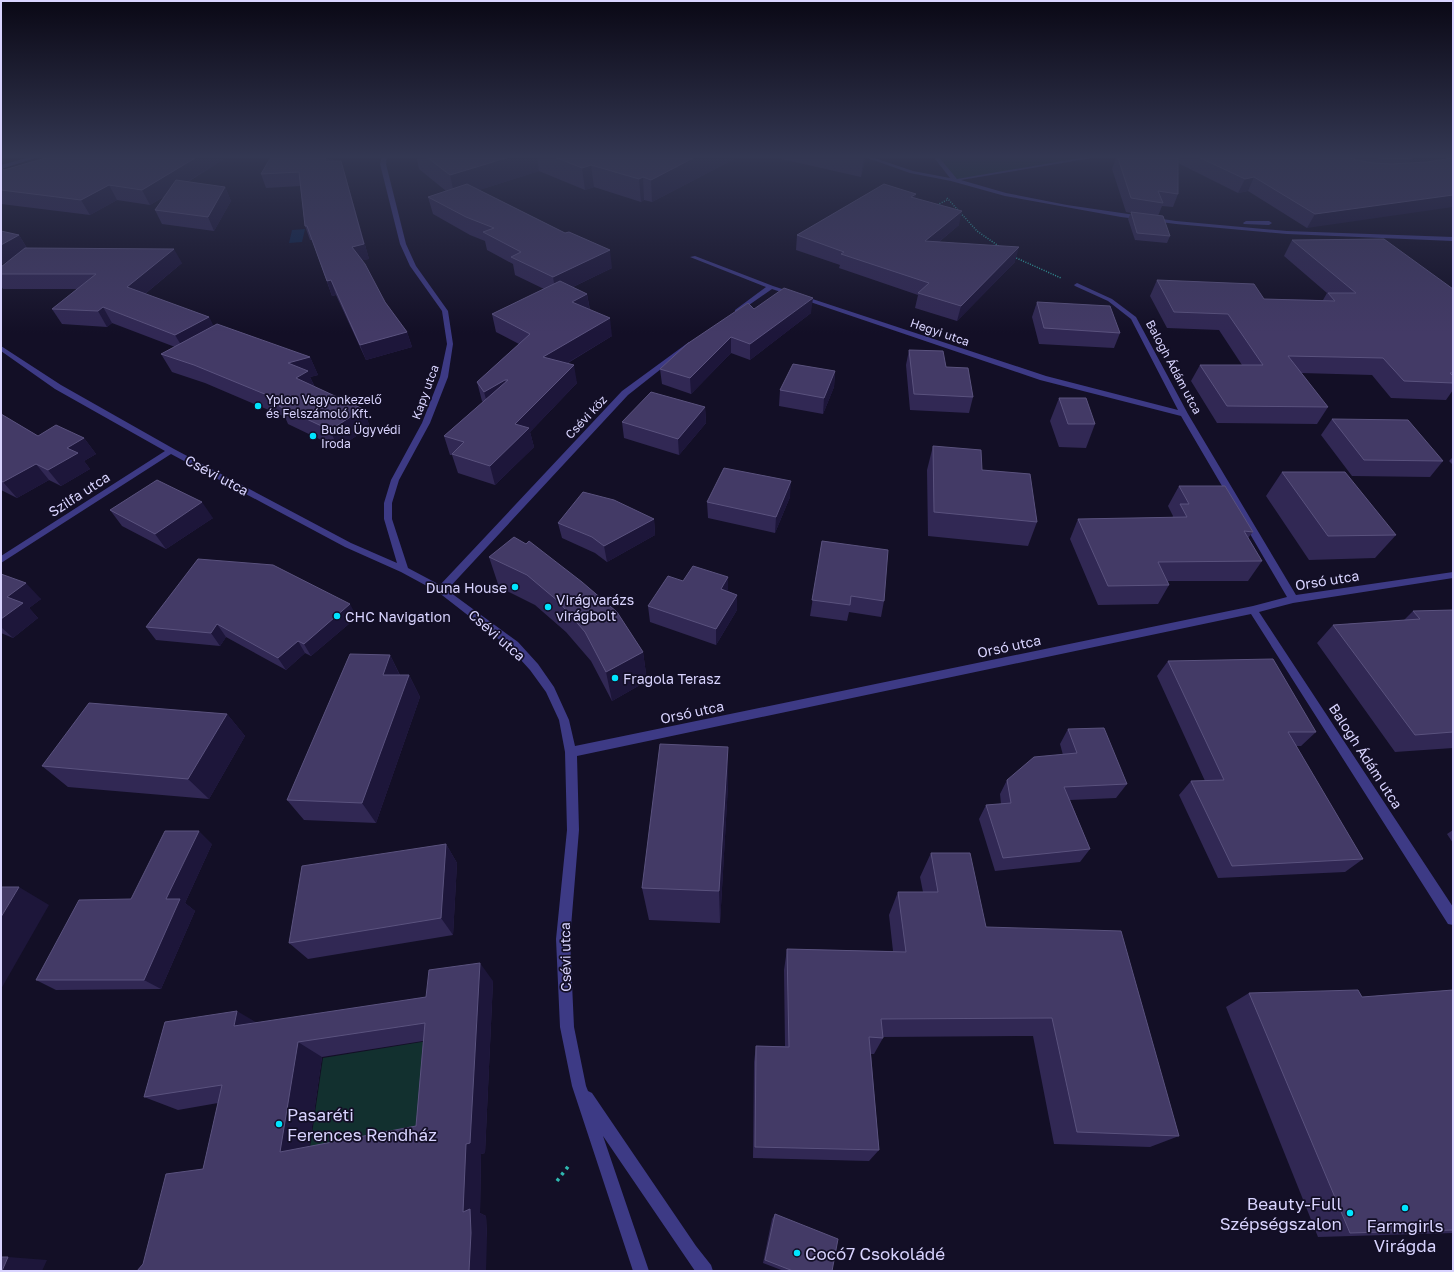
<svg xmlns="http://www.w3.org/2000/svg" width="1454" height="1272" font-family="'Golos Text',sans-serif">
  <rect width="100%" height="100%" fill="#130f26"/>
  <path fill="#12302f" d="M 934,155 L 1108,155 L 955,180 Z
    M 440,1039 L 433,1136 L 308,1161 L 323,1058 Z"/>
  <path fill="#0c2248" d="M 305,229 L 302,242 L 289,243 L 292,230 Z"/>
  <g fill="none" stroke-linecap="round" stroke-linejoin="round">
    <path stroke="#2fb8b0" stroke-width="1.5" stroke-dasharray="1 1.5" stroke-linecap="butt" d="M 947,198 L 977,231 L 1000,247
      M 935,206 L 947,200
      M 1014,257 L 1061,278"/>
    <path stroke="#2fb8b0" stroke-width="3.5" stroke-dasharray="3 4.5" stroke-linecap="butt" d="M 557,1181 L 570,1164"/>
    <path fill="#3d3a85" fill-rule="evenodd" d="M 37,155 L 45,155 L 1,169 L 1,165 Z
      M 382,155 L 387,155 L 386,164 L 406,244 L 416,266 L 448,311 L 453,344 L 448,377 L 430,423 L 399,480 L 392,503 L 392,519 L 408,568 L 440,585 L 622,391 L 689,342 L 694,343 L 628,395 L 447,590 L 518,642 L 538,664 L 554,687 L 569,720 L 575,746 L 1253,606 L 1287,597 L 1181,416 L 1040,380 L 772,289 L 739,312 L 735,312 L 735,310 L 766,287 L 690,257 L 695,256 L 773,286 L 1046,376 L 1178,410 L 1131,319 L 1108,301 L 1075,286 L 1074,285 L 1077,283 L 1112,299 L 1136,317 L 1188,414 L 1296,595 L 1453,572 L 1453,578 L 1293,603 L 1259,612 L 1453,907 L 1453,925 L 1448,924 L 1251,614 L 577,756 L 579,830 L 570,939 L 574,1027 L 586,1086 L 588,1091 L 592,1093 L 696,1246 L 711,1265 L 713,1271 L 695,1271 L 603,1136 L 649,1271 L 633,1271 L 572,1086 L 560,1027 L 556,939 L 567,830 L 565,752 L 559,720 L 546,692 L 530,670 L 510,648 L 438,592 L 401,572 L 345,547 L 171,454 L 1,563 L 1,556 L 165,451 L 55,389 L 1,351 L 1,346 L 61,385 L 174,449 L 351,543 L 397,563 L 384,519 L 384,503 L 391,480 L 422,423 L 440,377 L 447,344 L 442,311 L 410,266 L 400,244 L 380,164 Z
      M 859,155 L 866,155 L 913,171 L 950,178 L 932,155 L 937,155 L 957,179 L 1098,155 L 1110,155 L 961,180 L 1006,193 L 1067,205 L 1176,221 L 1287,231 L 1453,237 L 1453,241 L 1287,234 L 1176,224 L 1121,217 L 1005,196 L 951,181 L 910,173 Z
      M 1246,221 L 1269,221 L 1272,223 L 1269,225 L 1244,224 L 1243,223 Z"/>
  </g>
  <path fill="#312854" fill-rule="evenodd" d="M 230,155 L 188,182 L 225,187 L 231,201 L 214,231 L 162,224 L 155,210 L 165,196 L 150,205 L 117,200 L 90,215 L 1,204 L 1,167 L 4,170 Z
    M 272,155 L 334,155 L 333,161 L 341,161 L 345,174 L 369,259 L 362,260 L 385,302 L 407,332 L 412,347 L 366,360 L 336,295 L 332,296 L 312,240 L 310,240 L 305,226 L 300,186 L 266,188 L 261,174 Z
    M 416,155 L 742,155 L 652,202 L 644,200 L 641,202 L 594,187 L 585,190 L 539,171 L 479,190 L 612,268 L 573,287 L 587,294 L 590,310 L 612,336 L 568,363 L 577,383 L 530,432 L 534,447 L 495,485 L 458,473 L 452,455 L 450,455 L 444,436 L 483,402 L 482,401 L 477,382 L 519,344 L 496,332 L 492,314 L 544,289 L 515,275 L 513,264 L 487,250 L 485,241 L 470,235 L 433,214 L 428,197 L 446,191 L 419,169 Z
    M 764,155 L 866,155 L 861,177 Z
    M 1117,155 L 1453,155 L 1307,228 L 1248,191 L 1238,193 L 1178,163 L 1178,194 L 1173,207 L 1162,206 L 1158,216 L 1170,236 L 1167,243 L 1135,240 L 1128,219 L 1131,213 L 1126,212 L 1112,169 Z
    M 916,199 L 959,225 L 939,242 L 1015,262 L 957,321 L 915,308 L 918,295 L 839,268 L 840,265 L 796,250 L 797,235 Z
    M 19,235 L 27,248 L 182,263 L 145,294 L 209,317 L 213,326 L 310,357 L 318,375 L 310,377 L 315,387 L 363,409 L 370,427 L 338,448 L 288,424 L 285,417 L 205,383 L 172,372 L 161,354 L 175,347 L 112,323 L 107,327 L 62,324 L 52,309 L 77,289 L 3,289 L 1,286 L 1,267 L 10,260 Z
    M 1292,240 L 1453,289 L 1453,390 L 1446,400 L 1391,398 L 1372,375 L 1301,373 L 1328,407 L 1317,424 L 1217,423 L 1191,381 L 1200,365 L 1242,365 L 1219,330 L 1167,328 L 1150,296 L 1157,280 L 1264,299 L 1323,300 L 1327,293 L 1284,256 Z
    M 1037,302 L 1120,333 L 1114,348 L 1039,344 L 1032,317 Z
    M 754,309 L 811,313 L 750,360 L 731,353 L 691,394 L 662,384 L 660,369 Z
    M 909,350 L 946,367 L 973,397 L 969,413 L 910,410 L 906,365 Z
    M 835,371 L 834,387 L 823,414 L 779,406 L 780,390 Z
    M 1059,398 L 1095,424 L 1086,448 L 1059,447 L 1050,421 Z
    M 705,407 L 706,423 L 679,455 L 624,438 L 622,422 Z
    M 1,414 L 38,436 L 84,438 L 96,454 L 84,461 L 90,469 L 61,486 L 49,480 L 17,498 L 1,490 Z
    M 1332,419 L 1443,461 L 1430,477 L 1352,476 L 1321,435 Z
    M 933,446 L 982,470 L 1037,522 L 1028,546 L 928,536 L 927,470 Z
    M 1453,457 L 1453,465 L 1449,461 Z
    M 1282,472 L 1396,535 L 1375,558 L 1309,560 L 1266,496 Z
    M 1179,486 L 1253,532 L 1248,538 L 1262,561 L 1248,581 L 1168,581 L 1169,585 L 1158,604 L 1098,605 L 1070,539 L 1078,519 L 1172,518 L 1173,516 L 1168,506 Z
    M 790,497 L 775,533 L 708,518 L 707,502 Z
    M 110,510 L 213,518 L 166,549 L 122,526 Z
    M 654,519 L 655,535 L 607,562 L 595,553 L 562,538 L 558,523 Z
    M 822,541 L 884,601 L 881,617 L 849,612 L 847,621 L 810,616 Z
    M 489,557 L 617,612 L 643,652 L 647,681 L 612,701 L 591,661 L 566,632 L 535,605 L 499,587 Z
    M 1,574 L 41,599 L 29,608 L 38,618 L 13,638 L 1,633 Z
    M 683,581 L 728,591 L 737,595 L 737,610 L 716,645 L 650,622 L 648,606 Z
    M 1453,610 L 1453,748 L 1395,752 L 1317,643 L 1333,625 L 1404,620 L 1413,611 Z
    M 357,617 L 311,656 L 305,653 L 286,670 L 226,637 L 220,646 L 156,640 L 146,627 Z
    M 390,655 L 400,675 L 409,675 L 420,697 L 376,823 L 304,820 L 287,800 Z
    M 1168,661 L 1316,732 L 1301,746 L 1296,746 L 1363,859 L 1345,872 L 1218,878 L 1179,795 L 1191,781 L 1205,781 L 1157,676 Z
    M 227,714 L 245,736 L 209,799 L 68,787 L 42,766 Z
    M 1068,729 L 1127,784 L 1116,798 L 1070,800 L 1090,849 L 1080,862 L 995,871 L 979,819 L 986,805 L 1001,804 L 1000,794 L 1007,780 L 1063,755 L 1060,744 Z
    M 728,785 L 720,923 L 649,920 L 642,888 Z
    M 1453,830 L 1453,843 L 1447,834 Z
    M 212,844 L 185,903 L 195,911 L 161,989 L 56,990 L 36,980 Z
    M 446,844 L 457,863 L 453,935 L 308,959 L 289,943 Z
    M 931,853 L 986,927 L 1179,1136 L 1150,1147 L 1054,1144 L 1033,1036 L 883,1037 L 883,1038 L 874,1054 L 871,1054 L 879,1150 L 869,1161 L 753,1158 L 754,1062 L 756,1046 L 785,1046 L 784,970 L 787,949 L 893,951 L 889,915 L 898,892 L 923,892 L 920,877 Z
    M 493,981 L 485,1153 L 481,1154 L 480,1213 L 486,1216 L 487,1238 L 143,1264 L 203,1169 L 218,1103 L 178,1110 L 144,1097 L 257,1023 L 426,997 ZM 423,1041 L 416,1126 L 309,1147 L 322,1057 Z
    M 1453,990 L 1453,1233 L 1318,1237 L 1226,1007 L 1249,993 L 1362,997 Z
    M 775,1214 L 832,1271 L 784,1271 L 763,1263 L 772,1219 Z"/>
  <path fill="#1d163a" d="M 200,155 L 230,155 L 150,205 L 142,190 Z
    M 326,155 L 334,155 L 330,174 L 325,161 Z
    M 516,155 L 537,155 L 539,171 L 455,198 L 450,175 Z
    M 699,155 L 742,155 L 652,202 L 651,180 Z
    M 864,155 L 866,155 L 861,177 Z
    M 1426,155 L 1453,155 L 1453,162 L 1404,171 L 1412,158 Z
    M 341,161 L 345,174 L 369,259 L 357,261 L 352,247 Z
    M 591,165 L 594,187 L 585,190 L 582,168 Z
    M 643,177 L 644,200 L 641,202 L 639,179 Z
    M 1254,177 L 1248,191 L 1238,193 L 1245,179 Z
    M 109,185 L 117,200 L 90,215 L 81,200 Z
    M 225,187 L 231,201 L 214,231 L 208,217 Z
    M 916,194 L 914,208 L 911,197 Z
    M 1453,195 L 1453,207 L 1307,228 L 1315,214 Z
    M 962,211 L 959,225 L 923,255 L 925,241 Z
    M 19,235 L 28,250 L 1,265 L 1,245 Z
    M 1019,247 L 1015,262 L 957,321 L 961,306 Z
    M 174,249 L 182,263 L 135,302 L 127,287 Z
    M 610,250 L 612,268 L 556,295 L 553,277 Z
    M 331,280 L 336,295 L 332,296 L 327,281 Z
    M 587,294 L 590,312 L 572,302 Z
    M 813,298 L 811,313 L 750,360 L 750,344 Z
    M 103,307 L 112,323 L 107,327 L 98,311 Z
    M 209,317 L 217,332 L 184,350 L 175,335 Z
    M 610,318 L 612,336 L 547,375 L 543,357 Z
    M 407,332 L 412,347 L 366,360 L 360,345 Z
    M 731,337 L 731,353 L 691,394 L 690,378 Z
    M 310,357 L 318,375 L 310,377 L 316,390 L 305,397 L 288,363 Z
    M 574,365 L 577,383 L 530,432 L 534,447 L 495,485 L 490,466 L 515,424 Z
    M 835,371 L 834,387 L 823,414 L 824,398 Z
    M 505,380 L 509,398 L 489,410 L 484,392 Z
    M 705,407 L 706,423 L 679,455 L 678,439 Z
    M 363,409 L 370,427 L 338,448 L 330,430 Z
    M 84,438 L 96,454 L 84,461 L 90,469 L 61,486 L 48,470 L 67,448 Z
    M 36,464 L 49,480 L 17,498 L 3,482 Z
    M 791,481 L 790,497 L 775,533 L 776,517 Z
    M 202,502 L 213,518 L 166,549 L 155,534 Z
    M 654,519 L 655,535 L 607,562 L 604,546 Z
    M 728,577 L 728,593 L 721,589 Z
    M 26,583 L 41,599 L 29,608 L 38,618 L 13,638 L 1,627 L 1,619 L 7,597 Z
    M 737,595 L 737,610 L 716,645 L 716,629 Z
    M 350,604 L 357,617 L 311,656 L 304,644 Z
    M 217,624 L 226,637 L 220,646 L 211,633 Z
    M 298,641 L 305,653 L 286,670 L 278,658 Z
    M 643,652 L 647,681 L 612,701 L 606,672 Z
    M 390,655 L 401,678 L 383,675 Z
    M 409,675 L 420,697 L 376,823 L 362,803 Z
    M 227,714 L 245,736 L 209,799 L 188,779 Z
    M 728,747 L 728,785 L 720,923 L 719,891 Z
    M 199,831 L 212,844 L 185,903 L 195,911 L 161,989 L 144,980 L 166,899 Z
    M 446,844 L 457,863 L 453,935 L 441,918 Z
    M 19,887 L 49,905 L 1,989 L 1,917 Z
    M 480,963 L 493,981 L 485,1153 L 481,1154 L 480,1213 L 486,1216 L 487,1238 L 486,1271 L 469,1271 L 463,1212 L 466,1144 Z
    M 237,1011 L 264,1027 L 234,1026 Z
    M 298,1042 L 322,1057 L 307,1162 L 280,1152 Z
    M 8,1257 L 47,1260 L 42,1271 L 2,1271 Z"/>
  <path fill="#433a66" stroke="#5a527e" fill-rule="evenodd" d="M 56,155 L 200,155 L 142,190 L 109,185 L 81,200 L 1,190 L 1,167 L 4,170 Z
    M 272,155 L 326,155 L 325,161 L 341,161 L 364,244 L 352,247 L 365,264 L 385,302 L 407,332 L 360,345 L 331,280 L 327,281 L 307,226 L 305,226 L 299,172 L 261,174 Z
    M 424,155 L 516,155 L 450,175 Z
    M 550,155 L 699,155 L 651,180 L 643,177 L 639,179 L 591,165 L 582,168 Z
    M 1117,155 L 1178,155 L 1178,194 L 1158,191 L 1163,203 L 1131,198 Z
    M 1194,155 L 1344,155 L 1356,160 L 1373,163 L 1391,164 L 1427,162 L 1453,158 L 1453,195 L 1315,214 L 1254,177 L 1245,179 Z
    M 1361,155 L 1426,155 L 1412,158 L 1387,159 Z
    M 176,180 L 225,187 L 208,217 L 155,210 Z
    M 467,184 L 565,233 L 569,232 L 610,250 L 553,277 L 511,257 L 521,252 L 483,232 L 494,228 L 466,217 L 428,197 Z
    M 884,184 L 916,194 L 911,197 L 962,211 L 925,241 L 1019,247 L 961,306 L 918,293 L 929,283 L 841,254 L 844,252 L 797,235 Z
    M 1131,212 L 1163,216 L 1170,236 L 1137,233 Z
    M 1,231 L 19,235 L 1,245 Z
    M 1384,239 L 1453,289 L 1453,373 L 1450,373 L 1453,376 L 1453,383 L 1404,381 L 1383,358 L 1288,356 L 1328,407 L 1227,406 L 1200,365 L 1263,365 L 1228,314 L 1174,312 L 1157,280 L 1254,284 L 1264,299 L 1335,301 L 1328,293 L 1356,293 L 1292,240 Z
    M 25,248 L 174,249 L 127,287 L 209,317 L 175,335 L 103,307 L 98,311 L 52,309 L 96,274 L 1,274 L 1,267 Z
    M 560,281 L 587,294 L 572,302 L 610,318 L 543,357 L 574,365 L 515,424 L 529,428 L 490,466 L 452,454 L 464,442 L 444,436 L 508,380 L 505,380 L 484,392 L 477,382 L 530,334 L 492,314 Z
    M 784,288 L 813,298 L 750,344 L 731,337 L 690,378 L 660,369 L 687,344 L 748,303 L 754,309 Z
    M 1037,302 L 1110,306 L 1120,333 L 1044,328 Z
    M 217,324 L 310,357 L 288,363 L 308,371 L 296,378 L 363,409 L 330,430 L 279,406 L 284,402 L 194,365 L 161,354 Z
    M 909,350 L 943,351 L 946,367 L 968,368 L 973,397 L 914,394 Z
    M 793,364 L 835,371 L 824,398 L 780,390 Z
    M 651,392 L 705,407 L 678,439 L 622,422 Z
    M 1059,398 L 1086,398 L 1095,424 L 1068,424 Z
    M 1,414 L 38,436 L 56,425 L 84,438 L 67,448 L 78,453 L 48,470 L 36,464 L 3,482 L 1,481 Z
    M 1332,419 L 1408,420 L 1443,461 L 1364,460 Z
    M 933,446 L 981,450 L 982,470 L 1030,474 L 1037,522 L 934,512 Z
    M 724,468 L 791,481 L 776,517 L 707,502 Z
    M 1282,472 L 1345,472 L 1396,535 L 1328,536 Z
    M 157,480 L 202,502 L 155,534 L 110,510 Z
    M 1179,486 L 1225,486 L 1253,532 L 1244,531 L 1262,561 L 1158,562 L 1169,585 L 1108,586 L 1078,519 L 1187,517 L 1180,504 L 1189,504 Z
    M 583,492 L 614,500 L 654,519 L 604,546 L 592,537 L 558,523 Z
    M 514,537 L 526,544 L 529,541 L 582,582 L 617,612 L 643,652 L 606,672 L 585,632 L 559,602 L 527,575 L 489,557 Z
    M 822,541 L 888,550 L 884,601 L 851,596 L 850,605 L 812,600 Z
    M 198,559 L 273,565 L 350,604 L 304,644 L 298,641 L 278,658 L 217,624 L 211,633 L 146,627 Z
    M 693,566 L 728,577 L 721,589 L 737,595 L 716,629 L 648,606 L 668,576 L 683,581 Z
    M 1,574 L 26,583 L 7,597 L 23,603 L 1,619 Z
    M 1453,610 L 1453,732 L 1415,735 L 1333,625 L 1420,619 L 1413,611 Z
    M 350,654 L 390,655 L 383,675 L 409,675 L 362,803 L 287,800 Z
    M 1273,659 L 1316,732 L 1288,732 L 1363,859 L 1232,866 L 1191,781 L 1224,780 L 1168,661 Z
    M 89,703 L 227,714 L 188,779 L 42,766 Z
    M 1104,728 L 1127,784 L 1064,787 L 1090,849 L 1003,858 L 986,805 L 1011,803 L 1007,780 L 1034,757 L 1077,753 L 1068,729 Z
    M 660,744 L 728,747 L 719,891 L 642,888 Z
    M 165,831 L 199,831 L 166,899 L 180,899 L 144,980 L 36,980 L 79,900 L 131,899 Z
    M 446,844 L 441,918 L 289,943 L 302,866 Z
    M 931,853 L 970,853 L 986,927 L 1121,931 L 1179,1136 L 1077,1132 L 1052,1018 L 881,1019 L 883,1038 L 869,1037 L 879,1150 L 755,1147 L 756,1046 L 789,1047 L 787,949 L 906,952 L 898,892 L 938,892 Z
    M 1,887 L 19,887 L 1,917 Z
    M 480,963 L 470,1143 L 466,1144 L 463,1212 L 470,1209 L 471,1233 L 469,1271 L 137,1271 L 143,1264 L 166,1174 L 203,1169 L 222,1085 L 144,1097 L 165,1022 L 237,1011 L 234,1026 L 426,997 L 429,970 ZM 425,1023 L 416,1126 L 280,1152 L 298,1042 Z
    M 1358,990 L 1362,997 L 1453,990 L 1453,1230 L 1350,1233 L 1249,993 Z
    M 775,1214 L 838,1239 L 832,1271 L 793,1271 L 765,1260 Z
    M 1,1257 L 8,1257 L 2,1271 L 1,1271 Z"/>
  <linearGradient id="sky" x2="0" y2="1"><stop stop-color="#0a0815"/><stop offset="0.47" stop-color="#333752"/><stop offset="1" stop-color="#333752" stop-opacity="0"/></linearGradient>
  <rect width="1454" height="333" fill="url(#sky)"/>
  <g fill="#00e5ff" stroke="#130f26" stroke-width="1.5">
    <circle cx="258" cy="406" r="4"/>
    <circle cx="313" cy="436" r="4"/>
    <circle cx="515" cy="587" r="4"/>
    <circle cx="548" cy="607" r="4"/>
    <circle cx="337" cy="616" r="4"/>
    <circle cx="615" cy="678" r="4"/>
    <circle cx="279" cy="1124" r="4"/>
    <circle cx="1405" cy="1208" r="4"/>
    <circle cx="1350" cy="1213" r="4"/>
    <circle cx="797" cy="1253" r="4"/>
  </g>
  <g text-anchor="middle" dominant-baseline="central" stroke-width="3.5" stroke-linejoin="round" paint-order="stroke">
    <g font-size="12" fill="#d9d4ff" stroke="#130f26">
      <text transform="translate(940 332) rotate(19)">Hegyi utca</text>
      <text transform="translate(1174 367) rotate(62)">Balogh Ádám utca</text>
      <text transform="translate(425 392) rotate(-70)">Kapy utca</text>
      <text transform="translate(586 417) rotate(-47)">Csévi köz</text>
    </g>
    <g font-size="12" fill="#d9d4ff" stroke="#130f26" text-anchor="start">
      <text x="266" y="399">Yplon Vagyonkezelő<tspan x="266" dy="14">és Felszámoló Kft.</tspan></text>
      <text x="321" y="429">Buda Ügyvédi<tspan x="321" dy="14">Iroda</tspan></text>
    </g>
    <g font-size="14" fill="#d9d4ff" stroke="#130f26">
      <text transform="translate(217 475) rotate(28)">Csévi utca</text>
      <text transform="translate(79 494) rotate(-33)">Szilfa utca</text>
      <text transform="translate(1327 580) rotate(-9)">Orsó utca</text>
      <text transform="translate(497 635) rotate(41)">Csévi utca</text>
      <text transform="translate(1009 646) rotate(-12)">Orsó utca</text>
      <text transform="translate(692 712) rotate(-12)">Orsó utca</text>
      <text transform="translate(1366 756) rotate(57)">Balogh Ádám utca</text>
      <text transform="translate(565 957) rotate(-91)">Csévi utca</text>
    </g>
    <g font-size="14" fill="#d9d4ff" stroke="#130f26" text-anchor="start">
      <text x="507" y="587" text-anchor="end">Duna House</text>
      <text x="556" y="599">Virágvarázs<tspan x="556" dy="16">virágbolt</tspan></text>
      <text x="345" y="616">CHC Navigation</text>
      <text x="623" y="678">Fragola Terasz</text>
    </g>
    <g font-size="17" fill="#d9d4ff" stroke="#130f26" text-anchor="start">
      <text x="287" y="1114">Pasaréti<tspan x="287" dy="20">Ferences Rendház</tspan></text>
      <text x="1342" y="1203" text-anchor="end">Beauty-Full<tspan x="1342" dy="20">Szépségszalon</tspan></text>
      <text x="1405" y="1225" text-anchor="middle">Farmgirls<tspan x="1405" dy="20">Virágda</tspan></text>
      <text x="805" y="1253">Cocó7 Csokoládé</text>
    </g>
  </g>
  <rect width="1454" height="1272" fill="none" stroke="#d9d4ff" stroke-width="4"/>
</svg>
